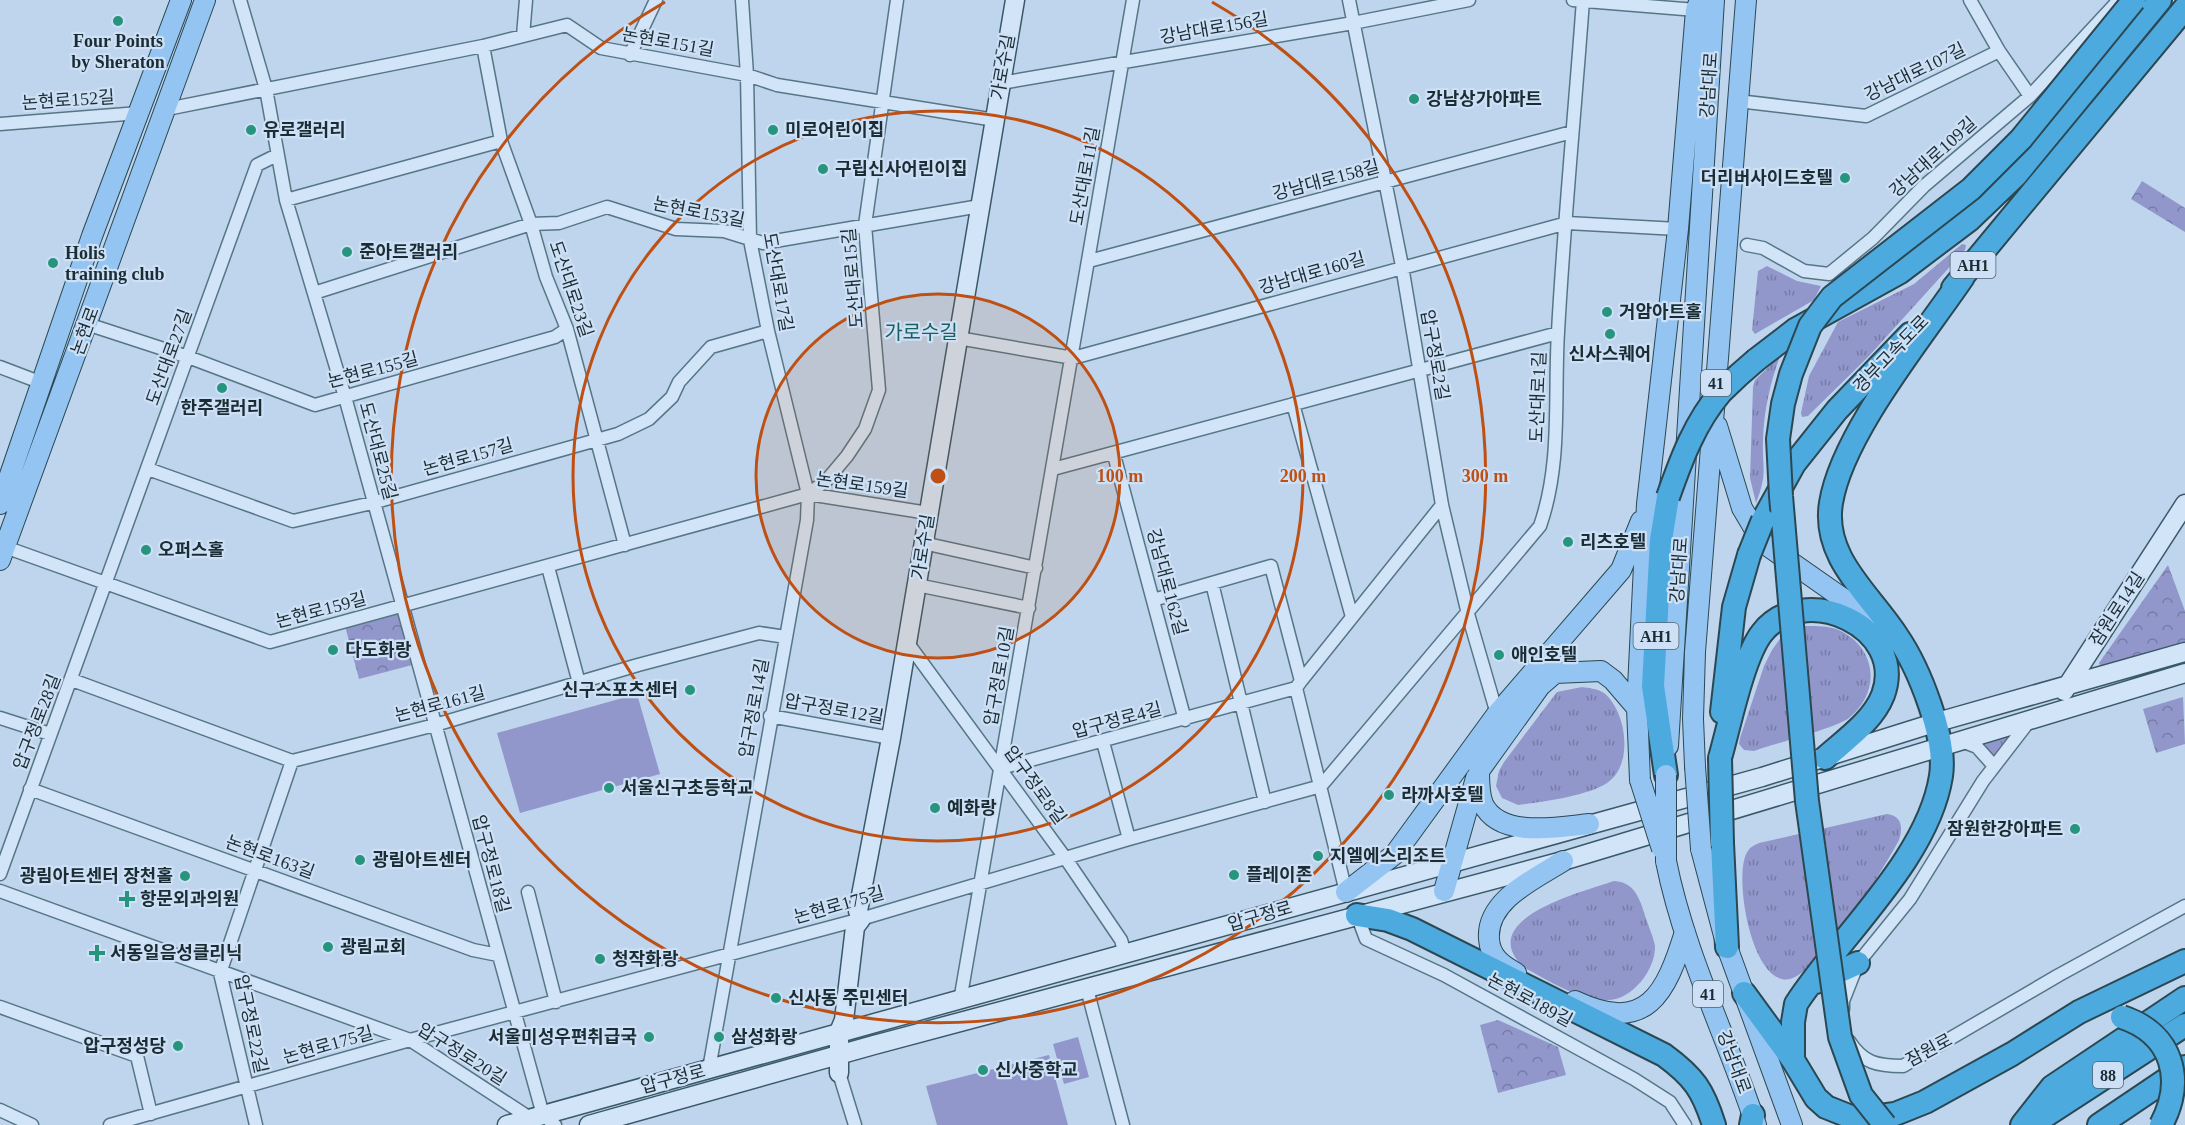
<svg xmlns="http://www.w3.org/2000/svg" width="2185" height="1125" font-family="'Times New Roman','Noto Sans KR',serif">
  <defs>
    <pattern id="grass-tufts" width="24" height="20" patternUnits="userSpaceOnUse" patternTransform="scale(1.5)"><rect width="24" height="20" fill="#9297cb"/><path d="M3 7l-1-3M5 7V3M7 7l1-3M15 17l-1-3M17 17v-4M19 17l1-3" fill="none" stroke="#767ca6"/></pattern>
    <pattern id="forest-crowns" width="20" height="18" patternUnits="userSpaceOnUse" patternTransform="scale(1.5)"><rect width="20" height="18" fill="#9297cb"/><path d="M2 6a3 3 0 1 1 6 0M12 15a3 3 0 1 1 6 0" fill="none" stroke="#767ca6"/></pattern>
  </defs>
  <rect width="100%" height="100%" fill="#bed5ed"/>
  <path fill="url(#grass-tufts)" d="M 1962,244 L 1966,245 L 1965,250 L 1869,356 L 1808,416 L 1802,417 L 1801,413 L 1809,376 L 1838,322 L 1914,284 Z
    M 1767,266 L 1797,281 L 1821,286 L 1814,300 L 1755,334 L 1752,330 L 1758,271 Z
    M 1780,356 C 1770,383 1764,411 1763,439 C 1762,469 1768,472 1756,503 L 1750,478 L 1753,387 L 1755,380 Z
    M 1801,626 C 1814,626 1829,625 1841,631 C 1878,650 1880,693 1849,718 C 1836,728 1773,744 1754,751 L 1744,750 L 1739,744 L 1740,738 L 1764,666 L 1772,650 L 1782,636 Z
    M 1582,687 C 1590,688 1598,689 1604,693 C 1627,712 1634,765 1607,783 C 1587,796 1542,802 1518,805 L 1502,798 L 1496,786 L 1499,771 L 1504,762 L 1557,692 Z
    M 2009,736 L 1995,756 L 1983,745 Z
    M 1887,814 C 1902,816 1903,827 1899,840 C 1883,870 1821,971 1790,979 C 1751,988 1732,871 1748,851 C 1750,847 1755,845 1759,843 Z
    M 1614,881 C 1638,882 1641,905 1648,924 C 1650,930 1654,939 1655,946 C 1656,969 1632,1000 1608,1000 C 1579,1001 1548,980 1523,967 C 1474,918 1583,892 1614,881 Z"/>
  <path fill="url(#forest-crowns)" d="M 2142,181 L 2185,208 L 2185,232 L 2131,199 Z
    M 2168,565 L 2185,611 L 2185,644 L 2102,672 L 2099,663 Z
    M 403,611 L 416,664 L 359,679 L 345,626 Z
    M 2183,697 L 2185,744 L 2156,753 L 2143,709 Z
    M 1498,1020 L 1558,1047 L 1566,1075 L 1498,1093 L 1480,1025 Z"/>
  <path fill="#9297cb" d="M 637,694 L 660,774 L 520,813 L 497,733 Z
    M 1078,1037 L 1089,1077 L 1064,1084 L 1053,1044 Z
    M 1049,1055 L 1068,1125 L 937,1125 L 926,1086 Z"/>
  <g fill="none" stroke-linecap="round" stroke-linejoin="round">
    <defs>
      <path id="street" d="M 240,0 L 266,89 L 286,200 L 345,397 L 543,1115 L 555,1125
        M 1349,0 L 1402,266 L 1442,505 L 1468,614 L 1497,714
        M 1573,0 L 1696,10
        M 1970,0 L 1999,51 L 2030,96
        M 523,36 L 526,0
        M 483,46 L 501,141 L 531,224 L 546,277 L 567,329 L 625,545
        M 630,55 L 656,0
        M 1001,83 L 1353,23 L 1469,0
        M 1738,101 L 1866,116 L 1999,51
        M 167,109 L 483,46 L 567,25 L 601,48 L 747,75 L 777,85 L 995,120
        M 0,124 L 139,113
        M 286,200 L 501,141
        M 1747,245 L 1763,248 L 1804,271 L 1829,274 L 1873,238 L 1924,186 L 2030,96 L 2119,0
        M 1089,261 L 1572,132
        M 314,293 L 531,224 L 559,223 L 607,207 L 676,229 L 724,231 L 763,243 L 980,206
        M 87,324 L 188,357 L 315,405 L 555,337 L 567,329
        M 958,338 L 1073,358 L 1567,223 L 1678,229
        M 0,367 L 42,383
        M 1293,404 L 1352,617
        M 1114,455 L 1185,720
        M 148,469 L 293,521 L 372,503 L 618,434 L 649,419 L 672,397 L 679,382 L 711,347 L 768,331
        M 1053,469 L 1558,333
        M 808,494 L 826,481 L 847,456 L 865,429 L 879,390 L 865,225 L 897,0
        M 923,543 L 1036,568
        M 5,547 L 270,642 L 808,494 L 928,513
        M 548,567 L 579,683
        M 1212,583 L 1265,802
        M 917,585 L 1029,608
        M 1153,600 L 1271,566 L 1301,681 L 1296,688 L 1346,892
        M 907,642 L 1066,859 L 1121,940 L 1125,954
        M 72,680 L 292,761 L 435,725 L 638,665 L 759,633 L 786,637
        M 1301,681 L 1442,505
        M 770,716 L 891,738
        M 0,718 L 50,734
        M 1961,741 L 1977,747 L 1994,766
        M 1103,742 L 1129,839
        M 1001,768 L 1296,688
        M 30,789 L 473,950 L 498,955
        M 0,874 L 257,165 L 277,155
        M 0,891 L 410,1040 L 533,1120
        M 528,892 L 556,1002
        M 1357,915 L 1366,939 L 1444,975 L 1634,1079 L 1670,1102 L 1685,1125
        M 1087,989 L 1123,1125
        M 960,1001 L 1133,0
        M 0,1007 L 137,1056 L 151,1114
        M 1843,1009 L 1843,1001 L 1858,963 L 1910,899 L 1983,781 L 2030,720
        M 1849,1041 C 1863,1063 1877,1066 1903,1066 L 2059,975 L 2185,906
        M 709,1069 L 807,520 L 808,494 L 768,331 L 750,240 L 747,75 L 742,0
        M 839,1073 L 855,1125
        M 0,1110 L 32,1125
        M 110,1125 L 410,1040 L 861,919 L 1129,839 L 1321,786 L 1540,526 C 1562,463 1554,397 1558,332 C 1564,221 1575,111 1583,0
        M 256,1125 L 220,973 L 292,761"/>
      <path id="secondary" d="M 2064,691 L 2185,504
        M 839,1073 L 839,1032 L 844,1020 L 855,927 L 861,919 L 858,911 L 891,738 L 1015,0
        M 507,1125 L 1762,777 L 1934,723 L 2185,652
        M 589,1125 L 874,1045 L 1563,861 L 2185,673"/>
      <path id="primary" d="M 1717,426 L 1742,508 L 1762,542 L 1891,632
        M 0,504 L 92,236 L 181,0
        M 0,560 L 205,0
        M 1668,746 L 1714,0
        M 1695,766 L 1693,719 L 1695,652 L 1746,0
        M 1640,780 L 1637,708 L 1647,504 L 1678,229 L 1696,10 L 1700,0
        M 1589,824 C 1559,827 1500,839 1483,804 C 1479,794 1479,782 1479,771 L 1540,686 L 1555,673 L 1601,671 L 1613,680 L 1637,708
        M 1701,849 L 1727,947 L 1792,1125
        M 1666,861 C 1684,952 1727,1037 1756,1125
        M 1444,891 L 1476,778
        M 1346,892 L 1395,854 L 1497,714 L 1621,570 L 1641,521
        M 1516,973 C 1502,965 1490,957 1489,939 C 1486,900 1535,879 1563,861
        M 1575,1001 C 1647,1035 1666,993 1685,932"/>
      <path id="highway" d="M 1953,288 L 2185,8
        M 1756,360 L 1795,330 L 1900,272 L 1969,220 L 2016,175 L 2160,0
        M 1763,520 L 1794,464 L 1837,410 L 1910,334
        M 1722,712 L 1734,607 L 1749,555
        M 1720,758 C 1729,727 1743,657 1762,633 C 1803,580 1908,627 1883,695 C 1873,721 1845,740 1825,758
        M 1666,775 L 1653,686 L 1661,540 L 1668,497
        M 1722,843 L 1727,947
        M 1357,915 L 1388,920 L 1412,929 L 1664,1055 C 1694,1077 1703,1090 1714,1125
        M 1816,982 L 1858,963
        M 1744,993 L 1793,1060 L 1816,1098 L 1826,1107 L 1856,1119 L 1895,1114 L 1925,1102 L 2012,1054 L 2079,1012 L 2185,961
        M 1793,1060 L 1793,1022 L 1796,1004 C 1840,936 1928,859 1941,776 C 1947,738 1919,668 1897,636 C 1870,594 1822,558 1831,503 C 1842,434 1923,336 1963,277
        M 1751,1125 L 1753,1115
        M 2022,1125 L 2052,1087 L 2185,998
        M 2031,1125 L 2185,1025
        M 2099,1125 L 2185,1067"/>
    </defs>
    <use href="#street" stroke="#577685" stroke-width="15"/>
    <use href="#secondary" stroke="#3a5967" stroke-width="21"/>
    <use href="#primary" stroke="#2b4852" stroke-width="22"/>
    <use href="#highway" stroke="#2b4852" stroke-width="26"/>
    <use href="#street" stroke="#d1e4f8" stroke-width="12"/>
    <use href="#secondary" stroke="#d1e4f8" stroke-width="18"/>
    <use href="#primary" stroke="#94c4f1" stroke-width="20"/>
    <use href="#highway" stroke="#4daade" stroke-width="22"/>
    <defs>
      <path id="primary-bridge" d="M 1695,766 L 1701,849
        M 1640,780 L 1662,849
        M 1666,861 L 1666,775"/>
      <path id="highway-bridge" d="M 1668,497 C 1681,460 1695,422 1721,392 C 1732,381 1744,370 1756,360
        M 1749,555 L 1763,520
        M 1720,758 L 1722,843
        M 2122,1017 C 2173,1034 2185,1080 2161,1125
        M 1885,1125 L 1861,1095 L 1840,1037 L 1807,801 L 1781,496 L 1778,439 L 1783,404 L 1791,374 L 1810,326 L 1832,297 L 1971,189 L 2021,139 L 2134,0"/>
    </defs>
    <use href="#primary-bridge" stroke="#2b4852" stroke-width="22" stroke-linecap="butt"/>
    <use href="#highway-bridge" stroke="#2b4852" stroke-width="26" stroke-linecap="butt"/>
    <use href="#primary-bridge" stroke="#94c4f1" stroke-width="20"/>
    <use href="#highway-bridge" stroke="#4daade" stroke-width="22"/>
  </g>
  <circle cx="938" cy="476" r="182" fill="#bf5014" fill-opacity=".12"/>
  <g fill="none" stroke="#bf5014" stroke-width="3">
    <circle cx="938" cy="476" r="182"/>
    <circle cx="938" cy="476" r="365"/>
    <path d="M1212 2A547 547 0 1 1 665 2"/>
  </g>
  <g fill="#27947d" stroke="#cde0f5" stroke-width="2">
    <circle cx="118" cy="21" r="6"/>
    <circle cx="1414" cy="99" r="6"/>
    <circle cx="251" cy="130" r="6"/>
    <circle cx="773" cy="130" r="6"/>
    <circle cx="823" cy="169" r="6"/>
    <circle cx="1845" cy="178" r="6"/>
    <circle cx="347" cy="252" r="6"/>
    <circle cx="53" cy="263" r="6"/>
    <circle cx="1607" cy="312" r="6"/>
    <circle cx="1610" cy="334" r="6"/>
    <circle cx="222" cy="388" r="6"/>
    <circle cx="1568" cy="542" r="6"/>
    <circle cx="146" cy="550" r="6"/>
    <circle cx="333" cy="650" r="6"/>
    <circle cx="1499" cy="655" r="6"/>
    <circle cx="690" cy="690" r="6"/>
    <circle cx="609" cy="788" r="6"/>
    <circle cx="1389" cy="795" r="6"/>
    <circle cx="935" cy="808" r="6"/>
    <circle cx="2075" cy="829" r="6"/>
    <circle cx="1318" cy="856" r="6"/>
    <circle cx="360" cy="860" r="6"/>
    <circle cx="1234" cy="875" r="6"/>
    <circle cx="185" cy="876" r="6"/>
    <path d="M124 890h6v6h6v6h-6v6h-6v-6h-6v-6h6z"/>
    <circle cx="328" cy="947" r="6"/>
    <path d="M94 944h6v6h6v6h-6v6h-6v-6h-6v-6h6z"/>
    <circle cx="600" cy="959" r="6"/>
    <circle cx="776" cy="998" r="6"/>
    <circle cx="649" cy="1037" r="6"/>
    <circle cx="719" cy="1037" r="6"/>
    <circle cx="178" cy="1046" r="6"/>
    <circle cx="983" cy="1070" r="6"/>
  </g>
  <g text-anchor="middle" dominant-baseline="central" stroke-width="4.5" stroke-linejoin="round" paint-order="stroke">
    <g fill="#cde0f5" stroke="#50636e" stroke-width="1.5">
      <rect x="1950.5" y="252" width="45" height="26" rx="4.5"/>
      <rect x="1701" y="370" width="30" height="26" rx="4.5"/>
      <rect x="1633.5" y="623" width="45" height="26" rx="4.5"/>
      <rect x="1693" y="981" width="30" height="26" rx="4.5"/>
      <rect x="2093" y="1062" width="30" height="26" rx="4.5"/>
    </g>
    <g font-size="16" font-weight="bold" fill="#1b2d34">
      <text x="1973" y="265">AH1</text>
      <text x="1716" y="383">41</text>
      <text x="1656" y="636">AH1</text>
      <text x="1708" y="994">41</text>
      <text x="2108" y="1075">88</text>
    </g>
    <g font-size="18" fill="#1b2d34" stroke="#cde0f5">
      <text transform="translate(1214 28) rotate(-10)">강남대로156길</text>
      <text transform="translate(668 42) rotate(10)">논현로151길</text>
      <text transform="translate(1003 67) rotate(-80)">가로수길</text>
      <text transform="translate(1915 72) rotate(-26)">강남대로107길</text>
      <text transform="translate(1709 85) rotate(-86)">강남대로</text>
      <text transform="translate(68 100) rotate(-4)">논현로152길</text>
      <text transform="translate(1933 157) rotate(-42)">강남대로109길</text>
      <text transform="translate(1085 176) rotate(-80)">도산대로11길</text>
      <text transform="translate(1326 180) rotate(-15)">강남대로158길</text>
      <text transform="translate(699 212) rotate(11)">논현로153길</text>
      <text transform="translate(1312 273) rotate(-16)">강남대로160길</text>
      <text transform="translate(853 278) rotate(-95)">도산대로15길</text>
      <text transform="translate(778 282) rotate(80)">도산대로17길</text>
      <text transform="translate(571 289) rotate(71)">도산대로23길</text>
      <text transform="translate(85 331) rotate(-70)">논현로</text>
      <text transform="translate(1891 354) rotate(-46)">경부고속도로</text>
      <text transform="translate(1435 355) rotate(80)">압구정로2길</text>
      <text transform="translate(169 357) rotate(-70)">도산대로27길</text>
      <text transform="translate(373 370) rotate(-15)">논현로155길</text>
      <text transform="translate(1538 397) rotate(-88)">도산대로1길</text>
      <text transform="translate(378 451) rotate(75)">도산대로25길</text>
      <text transform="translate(468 457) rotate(-16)">논현로157길</text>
      <text transform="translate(862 485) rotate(8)">논현로159길</text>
      <text transform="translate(923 547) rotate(-81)">가로수길</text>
      <text transform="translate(1679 570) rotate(-86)">강남대로</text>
      <text transform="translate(1167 582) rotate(75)">강남대로162길</text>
      <text transform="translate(2117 609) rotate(-57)">잠원로14길</text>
      <text transform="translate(321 610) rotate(-15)">논현로159길</text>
      <text transform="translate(999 676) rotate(-80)">압구정로10길</text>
      <text transform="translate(440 704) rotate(-15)">논현로161길</text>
      <text transform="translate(754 708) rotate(-80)">압구정로14길</text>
      <text transform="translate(834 709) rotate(10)">압구정로12길</text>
      <text transform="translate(1117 720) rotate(-15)">압구정로4길</text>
      <text transform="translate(37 722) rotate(-69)">압구정로28길</text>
      <text transform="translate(1035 785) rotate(54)">압구정로8길</text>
      <text transform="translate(270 857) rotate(20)">논현로163길</text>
      <text transform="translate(491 864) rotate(75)">압구정로18길</text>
      <text transform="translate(839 905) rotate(-16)">논현로175길</text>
      <text transform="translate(1260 916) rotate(-16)">압구정로</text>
      <text transform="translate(1530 1000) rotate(28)">논현로189길</text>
      <text transform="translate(251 1024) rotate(78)">압구정로22길</text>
      <text transform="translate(328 1045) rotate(-16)">논현로175길</text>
      <text transform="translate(1929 1050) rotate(-28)">잠원로</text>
      <text transform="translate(462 1054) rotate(32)">압구정로20길</text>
      <text transform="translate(1734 1062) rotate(70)">강남대로</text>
      <text transform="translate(673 1079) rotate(-15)">압구정로</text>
    </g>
    <g font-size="18" font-weight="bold" fill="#1b2d34" stroke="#cde0f5" text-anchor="start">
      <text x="118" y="41" text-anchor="middle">Four Points<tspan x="118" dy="21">by Sheraton</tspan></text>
      <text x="1426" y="99">강남상가아파트</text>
      <text x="263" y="130">유로갤러리</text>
      <text x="785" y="130">미로어린이집</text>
      <text x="835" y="169">구립신사어린이집</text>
      <text x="1833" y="178" text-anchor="end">더리버사이드호텔</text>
      <text x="359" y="252">준아트갤러리</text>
      <text x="65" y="253">Holis<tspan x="65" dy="21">training club</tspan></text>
      <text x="1619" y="312">거암아트홀</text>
      <text x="1610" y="354" text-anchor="middle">신사스퀘어</text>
      <text x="222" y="408" text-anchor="middle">한주갤러리</text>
      <text x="1580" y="542">리츠호텔</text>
      <text x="158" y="550">오퍼스홀</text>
      <text x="345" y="650">다도화랑</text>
      <text x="1511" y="655">애인호텔</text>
      <text x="678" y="690" text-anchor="end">신구스포츠센터</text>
      <text x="621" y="788">서울신구초등학교</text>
      <text x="1401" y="795">라까사호텔</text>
      <text x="947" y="808">예화랑</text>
      <text x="2063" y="829" text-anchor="end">잠원한강아파트</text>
      <text x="1330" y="856">지엘에스리조트</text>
      <text x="372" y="860">광림아트센터</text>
      <text x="1246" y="875">플레이존</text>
      <text x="173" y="876" text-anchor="end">광림아트센터 장천홀</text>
      <text x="140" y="899">항문외과의원</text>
      <text x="340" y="947">광림교회</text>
      <text x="110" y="953">서동일음성클리닉</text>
      <text x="612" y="959">청작화랑</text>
      <text x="788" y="998">신사동 주민센터</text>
      <text x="637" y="1037" text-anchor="end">서울미성우편취급국</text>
      <text x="731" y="1037">삼성화랑</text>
      <text x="166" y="1046" text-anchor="end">압구정성당</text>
      <text x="995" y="1070">신사중학교</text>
    </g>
    <g font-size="20" fill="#1b6061" stroke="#cde0f5">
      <text x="921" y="332">가로수길</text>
    </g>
  </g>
  <circle cx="938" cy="476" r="9" fill="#bf5014" stroke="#cde0f5" stroke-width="3"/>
  <g font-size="18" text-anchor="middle" font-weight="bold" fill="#bf5014" stroke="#cde0f5" stroke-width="4.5" stroke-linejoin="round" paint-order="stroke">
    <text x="1120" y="482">100 m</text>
    <text x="1303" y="482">200 m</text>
    <text x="1485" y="482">300 m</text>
  </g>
</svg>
